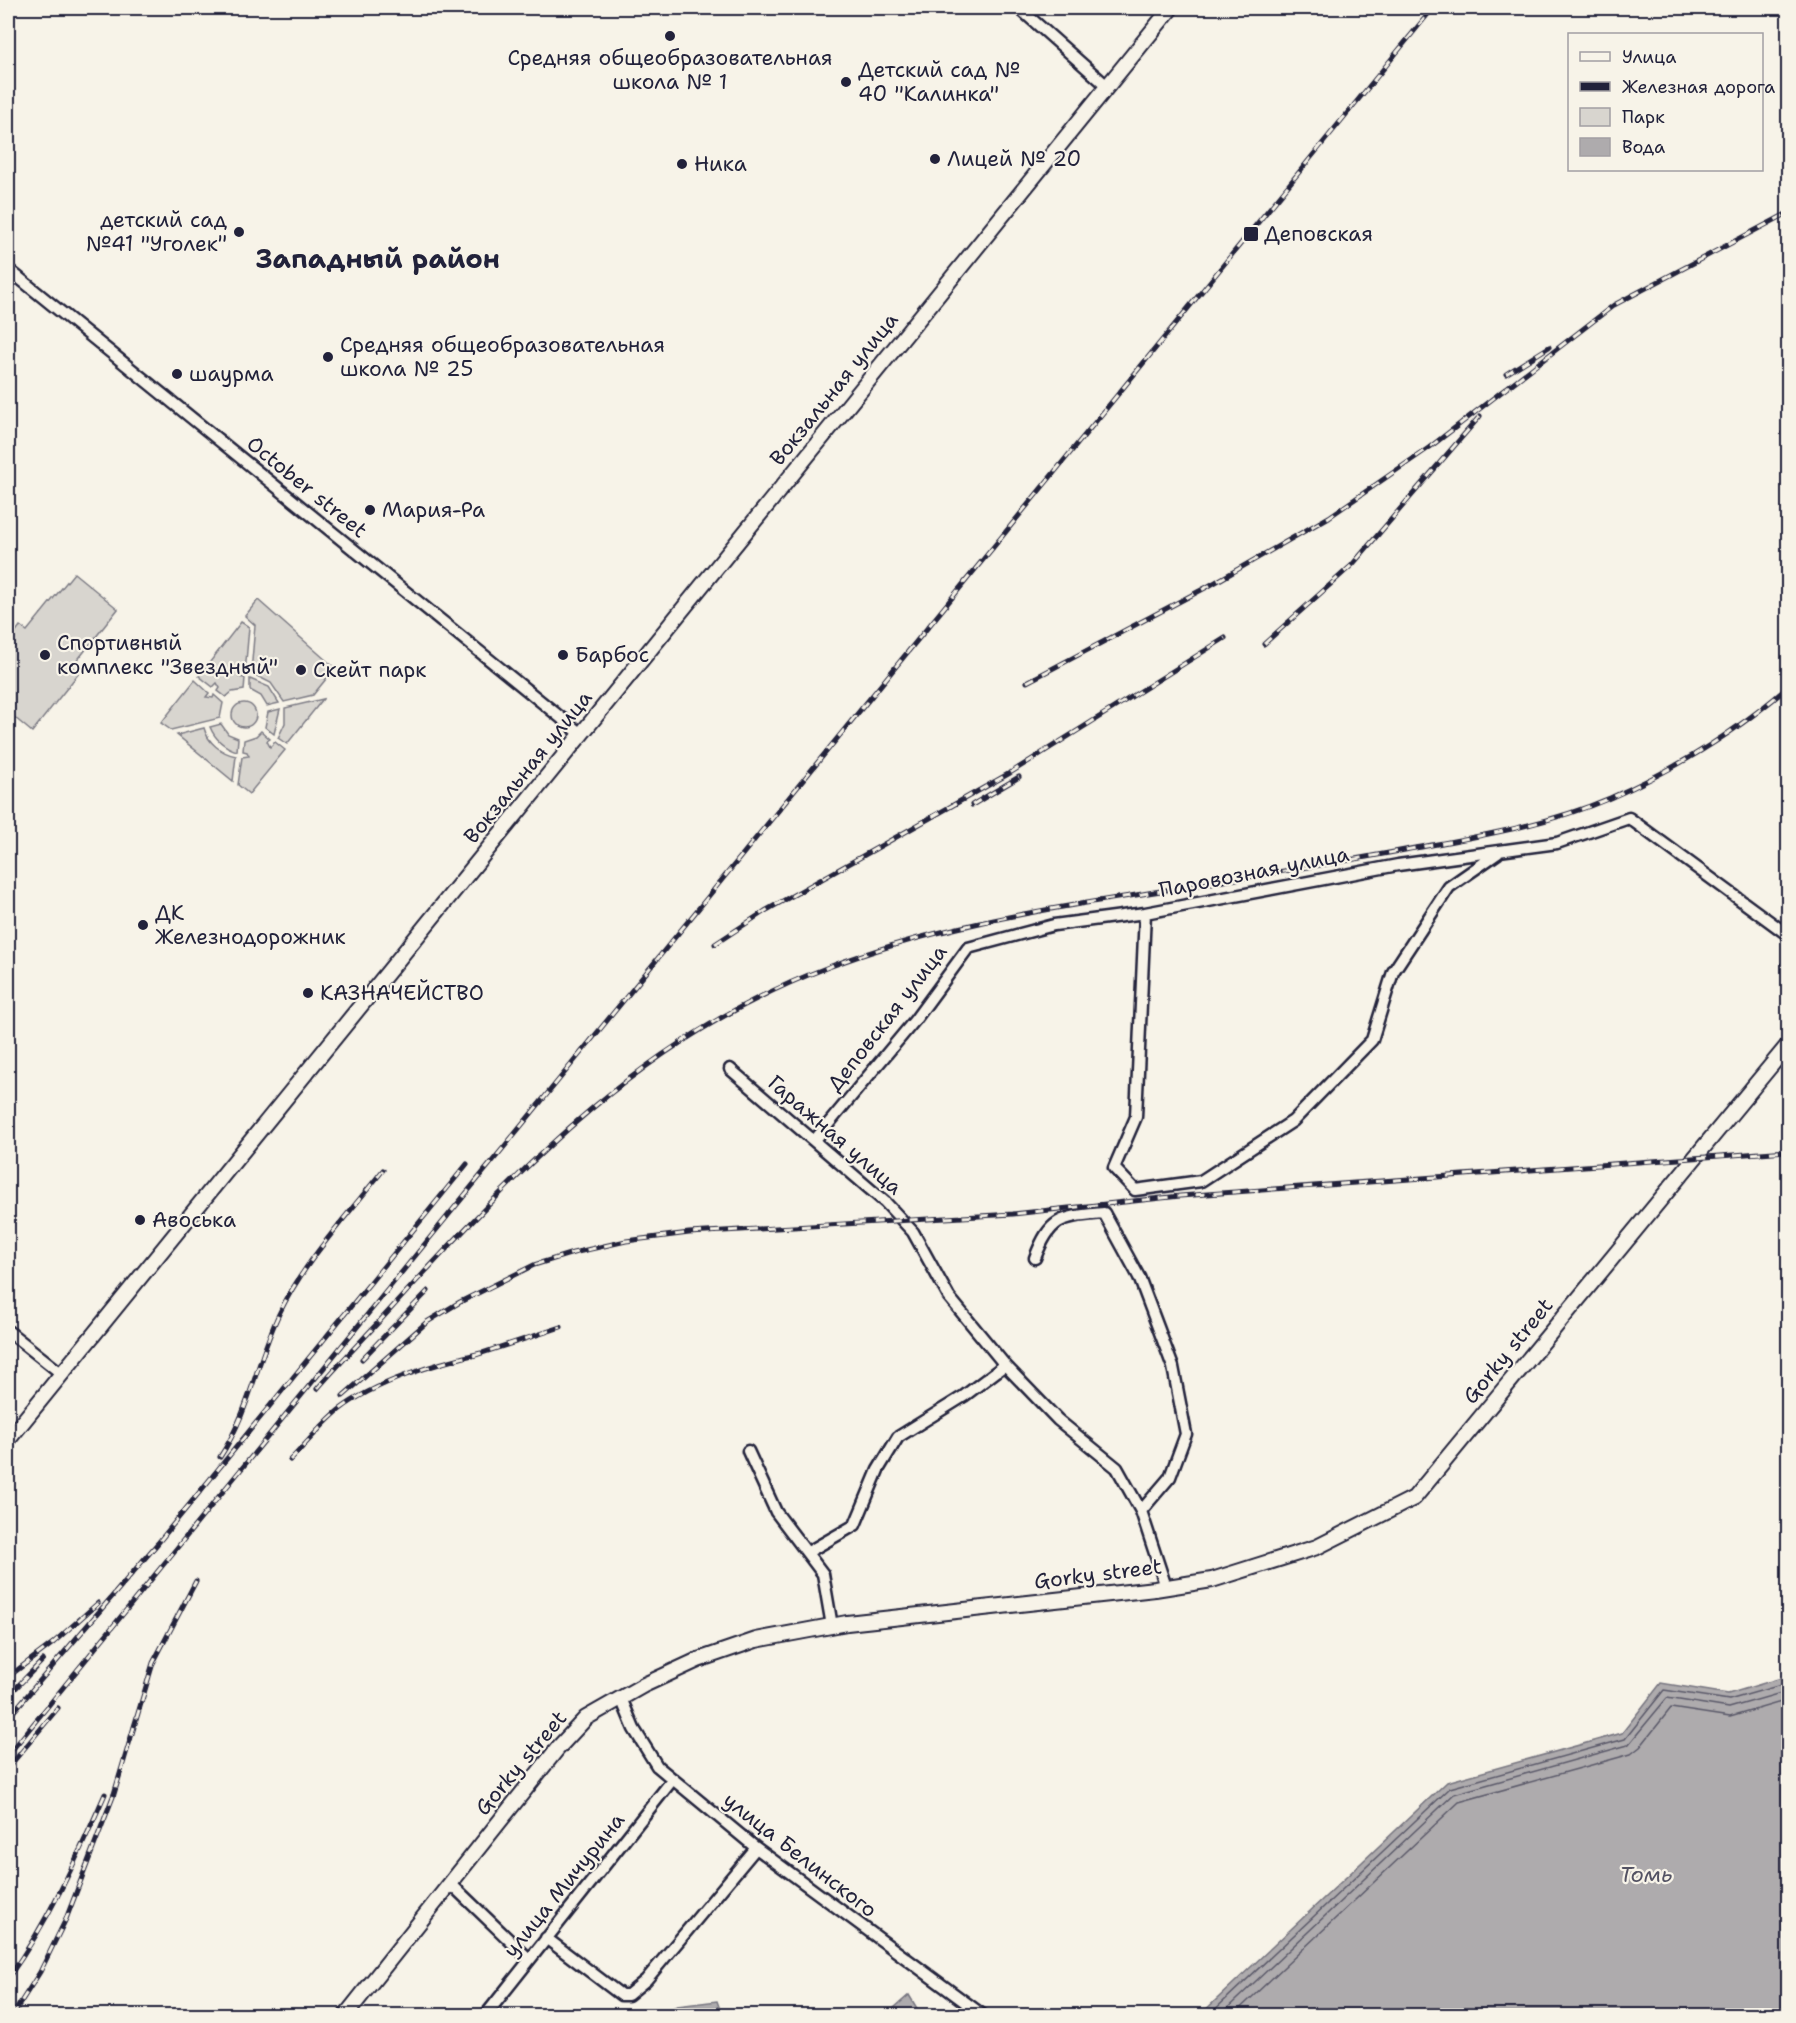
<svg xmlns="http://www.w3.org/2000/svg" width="1796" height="2023" font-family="'Shantell Sans',sans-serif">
  <rect width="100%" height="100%" fill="#f7f3e8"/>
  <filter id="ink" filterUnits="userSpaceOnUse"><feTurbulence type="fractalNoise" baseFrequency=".0167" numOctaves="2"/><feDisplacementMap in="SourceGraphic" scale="12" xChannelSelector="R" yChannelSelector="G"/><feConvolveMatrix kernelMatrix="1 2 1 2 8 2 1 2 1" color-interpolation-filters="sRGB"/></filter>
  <g filter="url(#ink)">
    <path fill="#d8d5cf" stroke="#7d7c85" stroke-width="1.5" d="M 74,573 L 118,609 L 72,667 L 79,673 L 32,732 L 8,712 L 8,642 L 20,626 L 27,631 Z
      M 258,600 L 335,668 L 313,695 L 284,702 L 271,683 L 251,673 L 255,625 L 245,616 Z
      M 241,622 L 249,627 L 245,673 L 238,673 L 239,677 L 245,678 L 244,690 L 232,692 L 226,697 L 218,691 L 220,688 L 217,683 L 213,687 L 199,676 Z
      M 250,679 L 269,687 L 279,703 L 267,706 L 261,696 L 250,690 Z
      M 195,680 L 209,693 L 206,697 L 213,698 L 214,695 L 223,703 L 220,718 L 171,730 L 161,723 Z
      M 323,699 L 287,744 L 278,738 L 285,723 L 285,708 Z
      M232 715a12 12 0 1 1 24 0a12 12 0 1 1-24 0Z
      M 280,709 L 274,734 L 265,727 L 268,712 Z
      M 221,724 L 228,734 L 238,738 L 237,751 C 224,747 215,739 210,727 Z
      M 204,728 C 208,743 221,753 236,756 L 233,781 L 177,735 Z
      M 261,731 L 270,739 L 267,741 L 270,747 L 275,742 L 285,750 L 249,794 L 238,785 L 242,757 L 249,756 L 247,752 L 243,751 L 244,740 L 256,736 Z"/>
    <path fill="#aeabad" stroke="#76747f" stroke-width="1.5" d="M 1788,1676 L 1788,2015 L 1200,2015 L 1447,1782 L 1622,1733 L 1661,1683 L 1728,1694 Z
      M 909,1995 L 921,2015 L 886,2015 Z
      M 717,2001 L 722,2015 L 654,2015 L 677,2006 Z"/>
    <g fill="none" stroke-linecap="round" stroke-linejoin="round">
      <path stroke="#5a5969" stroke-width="1.5" d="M 1208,2016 L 1450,1788 L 1625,1739 L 1664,1690 L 1729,1700 L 1788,1683
        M 1219,2016 L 1454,1794 L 1628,1745 L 1667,1698 L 1729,1708 L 1788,1691
        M 1232,2016 L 1459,1802 L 1631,1754 L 1640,1747 L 1671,1708 L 1730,1717 L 1788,1700"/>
      <defs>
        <path id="minor" d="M 1019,8 L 1107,86
          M 8,269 L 581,734
          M 1145,913 L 1136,1117 L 1114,1168 L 1135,1190 L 1201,1181 L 1293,1121 L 1372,1040 L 1393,972 L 1449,887 L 1498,853
          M 730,1069 L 885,1202 L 913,1232 L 949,1297 L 1005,1365 L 1058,1420 L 1117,1468 L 1141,1511 L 1166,1587
          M 814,1141 L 915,1020 L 968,948 L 1054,925 L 1145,913 L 1398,865 L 1557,843 L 1629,818 L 1788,935
          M 1035,1258 C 1051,1216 1062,1217 1104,1213 L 1139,1277 L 1173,1367 L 1186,1434 L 1170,1477 L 1141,1511
          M 8,1331 L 62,1374
          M 748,1451 L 776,1512 L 823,1574 L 832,1626
          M 808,1552 L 855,1525 L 878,1470 L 898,1437 L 964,1396 L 1005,1365
          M 621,1698 L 634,1729 L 657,1766 L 755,1847 L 984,2016
          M 450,1883 L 529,1959
          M 546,1938 L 621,1995 L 628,1995 L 646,1980 L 756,1848
          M 485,2016 L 673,1779"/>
        <path id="major" d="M 8,1440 L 1171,8
          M 345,2016 L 558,1748 L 586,1718 L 644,1685 L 698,1660 L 756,1640 L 847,1623 L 1155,1589 L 1212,1580 L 1317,1547 L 1414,1498 L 1788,1045"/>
      </defs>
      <use href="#minor" stroke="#22223b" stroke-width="15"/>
      <use href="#major" stroke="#22223b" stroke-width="18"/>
      <use href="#minor" stroke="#f7f3e8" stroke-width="10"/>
      <use href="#major" stroke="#f7f3e8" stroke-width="14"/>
      <defs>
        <path id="rail" d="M 1506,374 L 1549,347
          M 1264,644 L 1352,565 L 1480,416
          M 1027,682 L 1207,587 L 1329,517 L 1430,447 L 1614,305 L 1788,213
          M 972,805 L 1019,777
          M 715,944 L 765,911 L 1010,773 L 1225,638
          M 473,1356 L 561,1327
          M 362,1359 L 428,1291
          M 317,1389 C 343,1359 371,1331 397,1302 C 525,1163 645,1037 826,968 C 925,930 1026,912 1130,896 C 1222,881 1314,867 1405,850 C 1474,837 1545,826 1610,798 C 1674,770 1735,733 1788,687
          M 343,1396 L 427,1322 L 460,1302 L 534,1265 L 573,1253 L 626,1241 L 689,1233 L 1013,1214 L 1180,1196 L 1788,1151
          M 220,1457 C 249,1413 257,1360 279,1314 C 304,1261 348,1215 383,1170
          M 290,1460 C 306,1444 322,1424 339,1410 C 375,1382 437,1363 481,1353
          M 8,1677 L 53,1643 L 98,1603
          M 8,1696 L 43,1660
          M 8,1718 L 158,1543 L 467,1164
          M 8,1755 L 1433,8
          M 8,1768 L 58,1708
          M 8,1978 C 49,1921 77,1858 105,1794
          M 12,2016 L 40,1972 L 66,1919 L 114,1794 L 153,1663 L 196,1581"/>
      </defs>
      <use href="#rail" stroke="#22223b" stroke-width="5"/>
      <use href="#rail" stroke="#f7f3e8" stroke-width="3" stroke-dasharray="9" stroke-linecap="butt"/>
    </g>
  </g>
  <g fill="#22223b" stroke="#f7f3e8" stroke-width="2">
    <circle cx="670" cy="36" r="6"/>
    <circle cx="846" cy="82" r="6"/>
    <circle cx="935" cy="159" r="6"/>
    <circle cx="682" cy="164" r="6"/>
    <circle cx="239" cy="232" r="6"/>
    <rect x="1243" y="226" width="16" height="16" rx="3"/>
    <circle cx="328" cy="357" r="6"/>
    <circle cx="177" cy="374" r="6"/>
    <circle cx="370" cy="510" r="6"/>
    <circle cx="45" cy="655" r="6"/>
    <circle cx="563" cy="655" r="6"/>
    <circle cx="301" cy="670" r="6"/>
    <circle cx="143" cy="925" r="6"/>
    <circle cx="308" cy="993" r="6"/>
    <circle cx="140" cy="1220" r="6"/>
  </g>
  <g text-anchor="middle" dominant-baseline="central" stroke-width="4.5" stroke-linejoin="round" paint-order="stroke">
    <g font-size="21" fill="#22223b" stroke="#f7f3e8" text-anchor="start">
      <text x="670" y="58" text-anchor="middle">Средняя общеобразовательная<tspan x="670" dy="24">школа № 1</tspan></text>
      <text x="858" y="70">Детский сад №<tspan x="858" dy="24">40 "Калинка"</tspan></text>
      <text x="947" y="159">Лицей № 20</text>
      <text x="694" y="164">Ника</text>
      <text x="227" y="220" text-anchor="end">детский сад<tspan x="227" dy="24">№41 "Уголек"</tspan></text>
      <text x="1264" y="234">Деповская</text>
      <text x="340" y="345">Средняя общеобразовательная<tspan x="340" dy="24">школа № 25</tspan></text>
      <text x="189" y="374">шаурма</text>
      <text x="382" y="510">Мария-Ра</text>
      <text x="57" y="643">Спортивный<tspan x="57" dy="24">комплекс "Звездный"</tspan></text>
      <text x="575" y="655">Барбос</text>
      <text x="313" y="670">Скейт парк</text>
      <text x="155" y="913">ДК<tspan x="155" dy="24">Железнодорожник</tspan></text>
      <text x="320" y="993">КАЗНАЧЕЙСТВО</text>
      <text x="152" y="1220">Авоська</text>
    </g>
    <g font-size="21" fill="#22223b" stroke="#f7f3e8">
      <text transform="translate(834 389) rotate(-51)">Вокзальная улица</text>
      <text transform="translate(307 487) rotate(39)">October street</text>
      <text transform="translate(528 767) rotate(-51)">Вокзальная улица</text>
      <text transform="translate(1254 872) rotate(-11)">Паровозная улица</text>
      <text transform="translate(887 1018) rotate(-52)">Деповская улица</text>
      <text transform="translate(835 1135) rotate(41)">Гаражная улица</text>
      <text transform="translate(1508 1351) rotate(-51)">Gorky street</text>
      <text transform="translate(1098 1574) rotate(-7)">Gorky street</text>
      <text transform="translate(521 1763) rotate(-50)">Gorky street</text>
      <text transform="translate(800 1855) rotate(38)">улица Белинского</text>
      <text transform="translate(564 1885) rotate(-51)">улица Мичурина</text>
    </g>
    <g font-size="22" font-style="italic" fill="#535263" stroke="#f7f3e8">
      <text x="1646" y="1874">Томь</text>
    </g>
    <g font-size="27" font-weight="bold" fill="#22223b" stroke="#f7f3e8">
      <text x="378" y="258">Западный район</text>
    </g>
  </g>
  <rect width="1796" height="2023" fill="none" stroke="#f7f3e8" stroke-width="30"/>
  <rect x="15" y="15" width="1766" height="1993" fill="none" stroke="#22223b" stroke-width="2" filter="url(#ink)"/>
  <rect x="1568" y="33" width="195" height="138" fill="#f7f3e8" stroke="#a29fa3" stroke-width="1.5"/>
  <rect x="1580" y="52" width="30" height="9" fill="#f7f3e8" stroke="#a29fa3" stroke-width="1.5"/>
  <text x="1622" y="63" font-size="18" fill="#22223b">Улица</text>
  <rect x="1580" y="82" width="30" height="9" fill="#22223b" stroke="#a29fa3" stroke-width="1.5"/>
  <text x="1622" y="93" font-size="18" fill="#22223b">Железная дорога</text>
  <rect x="1580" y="108" width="30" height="18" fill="#d8d5cf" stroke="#a29fa3" stroke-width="1.5"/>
  <text x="1622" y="123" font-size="18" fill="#22223b">Парк</text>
  <rect x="1580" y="138" width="30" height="18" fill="#aeabad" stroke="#a29fa3" stroke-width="1.5"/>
  <text x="1622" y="153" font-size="18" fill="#22223b">Вода</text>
</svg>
